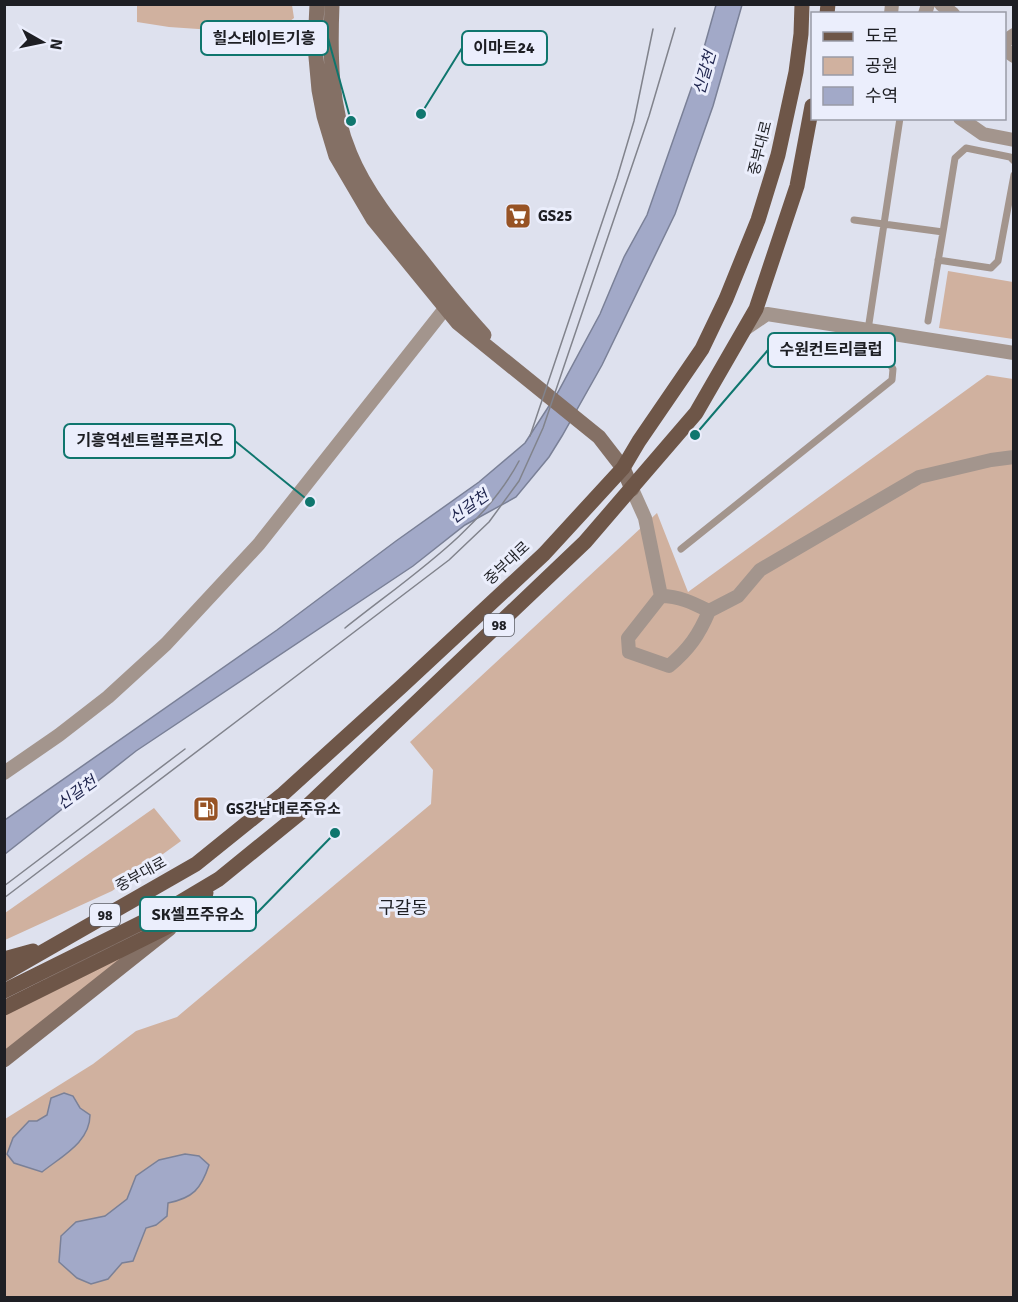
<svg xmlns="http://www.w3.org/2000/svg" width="1018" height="1302" font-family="Signika,'Noto Sans KR',sans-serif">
  <rect width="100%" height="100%" fill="#dee1ee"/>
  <path fill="#d0b19f" d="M 137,6 L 292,5 L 294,18 L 281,28 L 213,30 L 169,27 L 137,22 Z
    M 948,271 L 1013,282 L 1013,339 L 939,328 Z
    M 987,375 L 1013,379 L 1013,1297 L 5,1297 L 5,1119 L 93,1064 L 136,1031 L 177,1017 L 431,804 L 433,770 L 410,742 L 657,513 L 688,592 Z
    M 154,808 L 181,841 L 112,891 L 5,940 L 5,913 Z
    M 147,942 L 5,1055 L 5,1014 Z"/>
  <path fill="#a2a9c8" stroke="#7a8097" stroke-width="1.5" d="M 716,5 L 742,5 L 713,106 L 675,214 L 602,365 L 562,436 L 549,457 L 516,497 L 465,525 L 413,566 L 136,751 L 5,854 L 5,820 L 277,630 L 396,541 L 479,482 L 525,443 L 558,392 L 600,314 L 624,257 L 647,215 L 698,69 Z
    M 64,1093 L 73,1096 L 80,1108 L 90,1115 C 90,1142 62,1156 42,1172 L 14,1163 L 7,1154 L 13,1138 L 29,1121 L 37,1121 L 47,1115 L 51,1098 Z
    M 185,1154 L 199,1156 L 209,1165 C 201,1189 193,1198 168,1203 L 167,1216 L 156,1225 L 146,1228 L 133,1261 L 122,1263 L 108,1279 L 91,1284 L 77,1278 L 59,1262 L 61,1236 L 76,1222 L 105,1216 L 127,1199 L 136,1176 L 159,1160 Z"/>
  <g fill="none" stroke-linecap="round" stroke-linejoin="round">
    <path stroke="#a3958d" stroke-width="7" d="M 854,220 L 943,232 L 928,321
      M 943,232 L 955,158 L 966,148 L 1010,157 L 1014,161
      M 938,260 L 991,268 L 998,261 L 1014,175
      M 681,549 L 892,380 L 893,369 L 868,330 L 900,118"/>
    <path stroke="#a3958d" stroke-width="14" d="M 941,4 L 953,14
      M 891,14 L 892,4
      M 925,14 L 928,4
      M 1004,42 L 1014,35
      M 1004,49 L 1014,56
      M 960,118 L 983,134 L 1014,140
      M 745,329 L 767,314 L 1014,353
      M 632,489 L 645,518 L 661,596 L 628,638 L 629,652 L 669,666 C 689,649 699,635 709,611 C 693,603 679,596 661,596
      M 709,611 L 738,596 L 760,570 L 919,477 L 991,460 L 1014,457
      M 4,773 L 59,735 L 108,697 L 166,644 L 259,544 L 451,301"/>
    <path stroke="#847065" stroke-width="15" d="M 317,4 L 315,46 L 319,90 L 324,116 L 336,156 L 373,219 L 458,323 L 599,437 L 623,468 L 632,489
      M 332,4 C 330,54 330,107 350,154 C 365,191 394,227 419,257 C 440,284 461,310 484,335
      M 4,1060 L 169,929"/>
    <path stroke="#6e5648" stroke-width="15" d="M 827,14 L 828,4
      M 4,959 L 33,951
      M 4,974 L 196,864 L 283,794 L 402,686 L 544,554 L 623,468 L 639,441 L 702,349 L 726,299 L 758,220 L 778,155 L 796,72 L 801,34 L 802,4
      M 4,991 L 167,910 L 219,879 L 299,814 L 585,542 L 696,413 L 756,309 L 797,186 L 812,106
      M 4,1008 L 181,920 L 206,893"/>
    <path stroke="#81838c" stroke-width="1.5" d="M 530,436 L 617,178 L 634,121 L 653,29
      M 345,628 C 406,579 482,531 519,461
      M 4,886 L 185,749
      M 4,898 L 449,560 L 489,522 L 519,481 L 543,428 L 649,116 L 675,28"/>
  </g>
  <defs>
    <symbol id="supermarket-square" viewBox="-11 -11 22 22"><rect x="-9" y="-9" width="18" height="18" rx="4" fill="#975325" stroke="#ebeefc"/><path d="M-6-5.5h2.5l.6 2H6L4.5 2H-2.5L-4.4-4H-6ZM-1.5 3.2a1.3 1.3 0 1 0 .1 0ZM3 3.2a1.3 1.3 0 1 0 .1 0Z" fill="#fff"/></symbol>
    <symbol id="fuel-square" viewBox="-11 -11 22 22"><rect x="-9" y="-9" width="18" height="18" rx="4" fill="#975325" stroke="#ebeefc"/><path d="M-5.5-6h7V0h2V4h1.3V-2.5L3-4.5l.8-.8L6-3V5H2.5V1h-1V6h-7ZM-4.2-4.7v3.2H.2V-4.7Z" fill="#fff"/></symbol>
  </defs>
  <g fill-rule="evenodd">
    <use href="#supermarket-square" x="503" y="201" width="30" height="30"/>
    <use href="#fuel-square" x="191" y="794" width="30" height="30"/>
  </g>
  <g text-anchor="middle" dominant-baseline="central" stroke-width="6" stroke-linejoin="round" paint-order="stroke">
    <g fill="#ebeefc" stroke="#5c5d65" stroke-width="1.5">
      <rect x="484" y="614" width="30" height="22" rx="4.5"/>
      <rect x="90" y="904" width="30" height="22" rx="4.5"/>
    </g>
    <g font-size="14" font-weight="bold" fill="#1e1f24">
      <text x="499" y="625">98</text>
      <text x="105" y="915">98</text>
    </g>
    <g font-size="15" fill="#1e1f24" stroke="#ebeefc">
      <text transform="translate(760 148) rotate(-76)">중부대로</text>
      <text transform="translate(507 563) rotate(-43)">중부대로</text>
      <text transform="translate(141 874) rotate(-29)">중부대로</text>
    </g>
    <g font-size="15" font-weight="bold" fill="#1e1f24" stroke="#ebeefc" text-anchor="start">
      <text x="538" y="216">GS25</text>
      <text x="226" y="809">GS강남대로주유소</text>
    </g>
    <g font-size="16" font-style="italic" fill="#20264f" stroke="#ebeefc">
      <text transform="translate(705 73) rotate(-74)">신갈천</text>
      <text transform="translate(469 507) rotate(-36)">신갈천</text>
      <text transform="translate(77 793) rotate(-36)">신갈천</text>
    </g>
    <g font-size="18" fill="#1e1f24" stroke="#ebeefc">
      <text x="403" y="908">구갈동</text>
    </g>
  </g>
  <path fill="none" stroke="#0f766e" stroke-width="2" d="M351 121L328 38M421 114L462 48M695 435L768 350M310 502L235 441M335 833L256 914"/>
  <g fill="#0f766e" stroke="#ebeefc" stroke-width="2">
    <circle cx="351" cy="121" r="6"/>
    <circle cx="421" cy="114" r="6"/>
    <circle cx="695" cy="435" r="6"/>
    <circle cx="310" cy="502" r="6"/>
    <circle cx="335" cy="833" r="6"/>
  </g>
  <g fill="#ebeefc" stroke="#0f766e" stroke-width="2">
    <rect x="201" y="21" width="127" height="34" rx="6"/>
    <rect x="462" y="31" width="85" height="34" rx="6"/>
    <rect x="768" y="333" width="127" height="34" rx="6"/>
    <rect x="64" y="424" width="171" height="34" rx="6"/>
    <rect x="140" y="897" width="116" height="34" rx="6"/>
  </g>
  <g font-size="16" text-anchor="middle" font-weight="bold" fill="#1e1f24">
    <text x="264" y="44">힐스테이트기흥</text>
    <text x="504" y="53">이마트24</text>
    <text x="831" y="355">수원컨트리클럽</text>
    <text x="150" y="446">기흥역센트럴푸르지오</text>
    <text x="198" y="920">SK셀프주유소</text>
  </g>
  <rect width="1018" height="1302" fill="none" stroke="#1e1f24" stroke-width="12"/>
  <rect x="811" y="12" width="195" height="108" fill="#ebeefc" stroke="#999ba6" stroke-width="1.5"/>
  <rect x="823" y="32" width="30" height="9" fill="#6e5648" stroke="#999ba6" stroke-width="1.5"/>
  <text x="865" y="42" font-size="18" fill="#1e1f24">도로</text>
  <rect x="823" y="57" width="30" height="18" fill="#d0b19f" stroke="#999ba6" stroke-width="1.5"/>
  <text x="865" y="72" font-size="18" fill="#1e1f24">공원</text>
  <rect x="823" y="87" width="30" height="18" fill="#a2a9c8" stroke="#999ba6" stroke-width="1.5"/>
  <text x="865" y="102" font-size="18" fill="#1e1f24">수역</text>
  <g transform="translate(42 42) rotate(99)" stroke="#ebeefc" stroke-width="4.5" paint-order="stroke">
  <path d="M0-4.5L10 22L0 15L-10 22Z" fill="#1e1f24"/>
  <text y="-9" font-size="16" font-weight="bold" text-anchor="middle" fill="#1e1f24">N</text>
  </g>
</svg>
